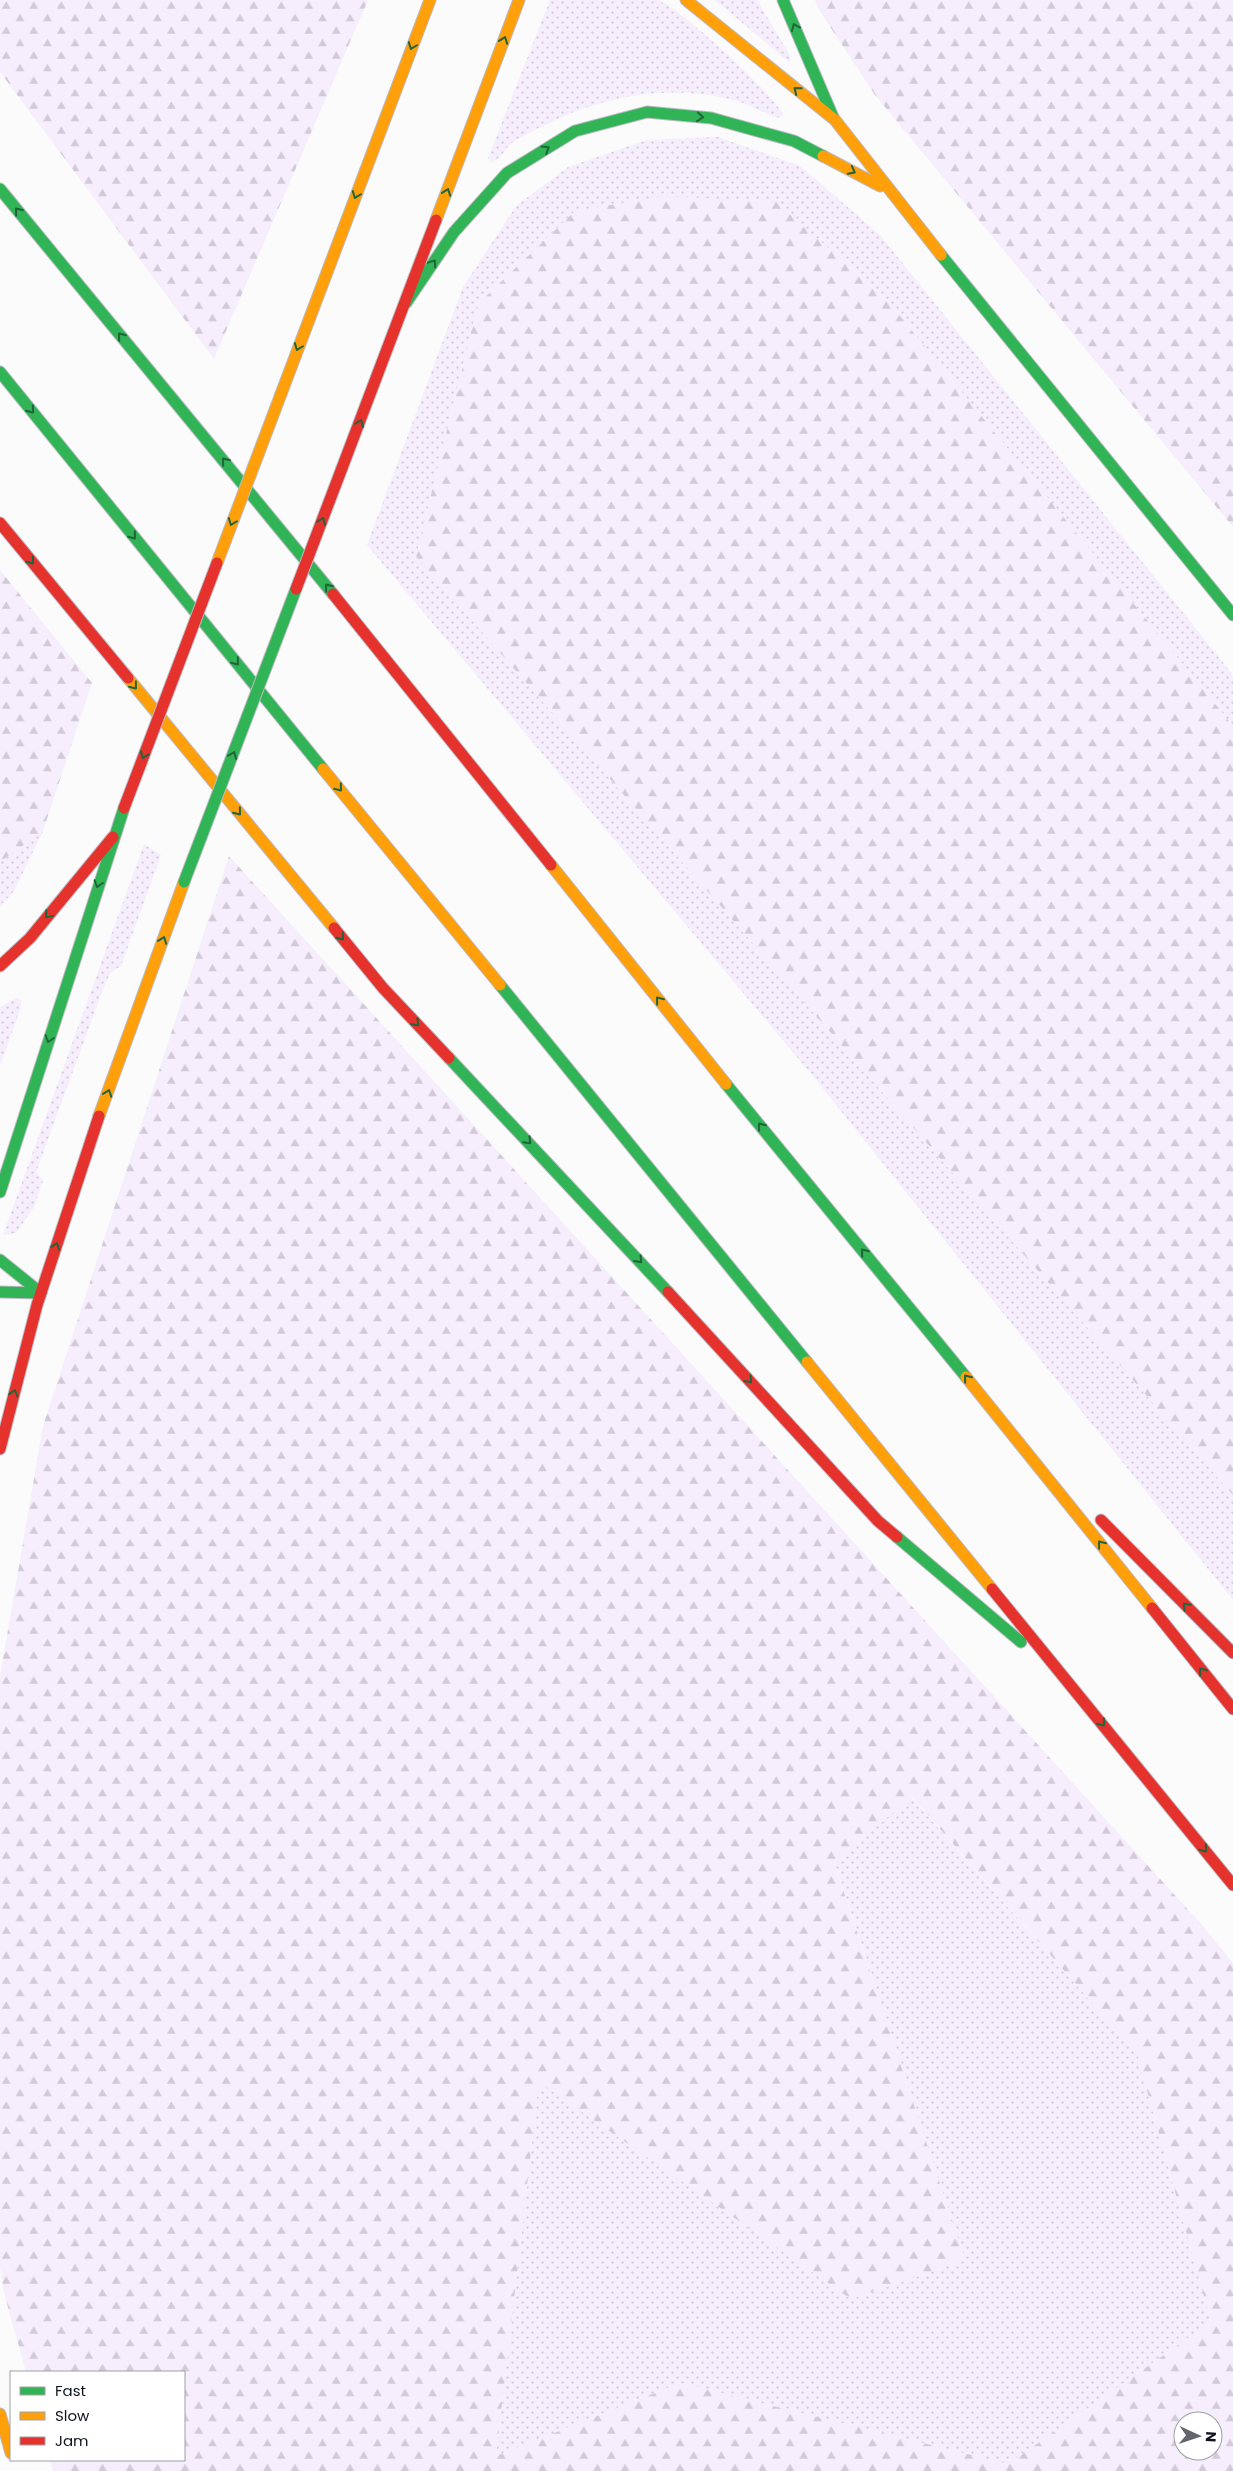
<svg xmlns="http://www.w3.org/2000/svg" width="1233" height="2471" font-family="Poppins,sans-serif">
  <defs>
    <pattern id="grass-dots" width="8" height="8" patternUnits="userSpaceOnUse" patternTransform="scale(1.25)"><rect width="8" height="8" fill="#f6edfd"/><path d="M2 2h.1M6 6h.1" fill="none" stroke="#d2cad8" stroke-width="1.8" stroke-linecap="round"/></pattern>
    <pattern id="forest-firs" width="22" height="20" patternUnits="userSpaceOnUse" patternTransform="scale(1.25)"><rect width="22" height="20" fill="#f6edfd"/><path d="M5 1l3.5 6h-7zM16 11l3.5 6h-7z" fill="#d2cad8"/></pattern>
  </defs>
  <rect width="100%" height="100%" fill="#fbfbfb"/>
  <path fill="url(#grass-dots)" d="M 550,0 C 574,0 598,0 622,0 C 634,0 646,0 657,0 C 675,3 776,96 783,115 L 779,118 C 765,114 751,105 737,101 C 673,83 605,95 547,124 C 536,129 524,135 513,142 C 504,149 502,159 491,162 L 488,158 Z
    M 715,0 L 757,0 L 788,52 L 791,59 L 789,62 Z
    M 718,137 L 800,166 L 880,235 L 1233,675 L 1233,726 L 888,301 L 776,202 L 575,211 L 478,304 L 416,556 L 1233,1495 L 1233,1600 L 813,1076 L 367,545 L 463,287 L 516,206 L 568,167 L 647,140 Z
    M 43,831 L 14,891 L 0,906 L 0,862 Z
    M 144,844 L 161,855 L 121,966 L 110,973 L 102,992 L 36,1172 L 43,1181 L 34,1207 L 16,1233 L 3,1235 Z
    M 16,998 L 21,1000 L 21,1007 L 0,1066 L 0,1007 Z
    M 911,1797 L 1137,2054 L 1211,2322 L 1008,2464 L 680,2383 L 496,2456 L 539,2081 L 851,2299 L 965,2260 L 834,1861 Z"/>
  <path fill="url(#forest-firs)" fill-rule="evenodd" d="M 0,0 L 368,0 L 214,359 L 0,72 Z
    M 815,0 L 1233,0 L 1233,527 L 875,95 L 819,10 Z
    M 664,196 L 776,202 L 888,301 L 1233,726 L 1233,1495 L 416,556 L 478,304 L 575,211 Z
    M 0,570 L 92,683 L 43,831 L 0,862 Z
    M 229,856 L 1202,1925 L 1233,1963 L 1233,2471 L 53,2471 L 50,2460 L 184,2460 L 184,2372 L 26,2372 L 4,2293 L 0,2268 L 0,1676 L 43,1426 ZM 912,1797 L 1137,2054 L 1211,2322 L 1008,2464 L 680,2383 L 496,2456 L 539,2082 L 851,2299 L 965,2260 L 834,1862 ZM 1183,2421 L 1213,2421 L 1213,2451 L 1183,2451 Z"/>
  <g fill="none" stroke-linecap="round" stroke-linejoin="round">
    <defs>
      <path id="fast" d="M 783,0 L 833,117
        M 0,189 L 333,594
        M 941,255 L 1233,615
        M 406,303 L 454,232 L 507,173 L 575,131 L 647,112 L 711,118 L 794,141 L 823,156
        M 0,372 L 323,769
        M 500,985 L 807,1362
        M 449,1058 L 668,1292
        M 726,1084 L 966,1377
        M 0,1192 L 124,808
        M 0,1260 L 41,1293
        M 0,1292 L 41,1293
        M 897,1537 L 1021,1642"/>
      <path id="slow" d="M 686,0 L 835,120 L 941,255
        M 823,156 L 880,186
        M 436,220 L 519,0
        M 281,394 L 430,0
        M 128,678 L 334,928
        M 323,769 L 500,985
        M 551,865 L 726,1084
        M 99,1116 L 184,882
        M 807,1362 L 992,1589
        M 966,1377 L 1152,1608
        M 0,2414 L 11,2453"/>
      <path id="jam" d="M 342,468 L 436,220
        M 0,523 L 128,678
        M 333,594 L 551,865
        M 334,928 L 383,988 L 449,1058
        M 0,966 L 30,938 L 113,837
        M 668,1292 L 878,1521 L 897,1537
        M 0,1449 L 37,1305 L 99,1116
        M 1101,1520 L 1233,1653
        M 992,1589 L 1233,1885
        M 1152,1608 L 1233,1709"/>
    </defs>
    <use href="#fast" stroke="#bcbbc5" stroke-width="13"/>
    <use href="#slow" stroke="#bcbbc5" stroke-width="13"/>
    <use href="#jam" stroke="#bcbbc5" stroke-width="13"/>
    <use href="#fast" stroke="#30b455" stroke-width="11"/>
    <use href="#slow" stroke="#ff9f0a" stroke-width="11"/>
    <use href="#jam" stroke="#e5322d" stroke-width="11"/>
    <defs>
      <path id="fast-bridge" d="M 184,882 L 296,589"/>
      <path id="slow-bridge" d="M 217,563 L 281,394"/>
      <path id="jam-bridge" d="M 296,589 L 342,468
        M 124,808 L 217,563"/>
    </defs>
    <use href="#fast-bridge" stroke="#bcbbc5" stroke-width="13" stroke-linecap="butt"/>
    <use href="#slow-bridge" stroke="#bcbbc5" stroke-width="13" stroke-linecap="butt"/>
    <use href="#jam-bridge" stroke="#bcbbc5" stroke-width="13" stroke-linecap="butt"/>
    <use href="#fast-bridge" stroke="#30b455" stroke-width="11"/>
    <use href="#slow-bridge" stroke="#ff9f0a" stroke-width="11"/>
    <use href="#jam-bridge" stroke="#e5322d" stroke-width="11"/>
  </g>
  <defs><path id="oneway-chevron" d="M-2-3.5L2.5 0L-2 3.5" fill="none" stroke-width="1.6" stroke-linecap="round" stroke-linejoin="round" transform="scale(1.25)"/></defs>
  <g stroke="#20643a">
    <use href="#oneway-chevron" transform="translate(795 27) rotate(-113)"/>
    <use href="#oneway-chevron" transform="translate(504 40) rotate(-70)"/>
    <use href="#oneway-chevron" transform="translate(412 46) rotate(111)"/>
    <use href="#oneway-chevron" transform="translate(797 90) rotate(-141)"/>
    <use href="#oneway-chevron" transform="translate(700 117) rotate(5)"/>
    <use href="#oneway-chevron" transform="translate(546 149) rotate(-32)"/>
    <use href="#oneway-chevron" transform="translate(852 171) rotate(27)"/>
    <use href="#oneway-chevron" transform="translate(447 192) rotate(-70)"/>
    <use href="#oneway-chevron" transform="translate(356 195) rotate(111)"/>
    <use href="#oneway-chevron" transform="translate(18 211) rotate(-129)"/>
    <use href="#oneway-chevron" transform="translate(433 263) rotate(-56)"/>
    <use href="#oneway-chevron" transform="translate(121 336) rotate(-129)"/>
    <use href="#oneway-chevron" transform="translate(298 347) rotate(111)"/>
    <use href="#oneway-chevron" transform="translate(31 410) rotate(51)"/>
    <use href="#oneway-chevron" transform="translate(360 423) rotate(-69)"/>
    <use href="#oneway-chevron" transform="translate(225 461) rotate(-129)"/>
    <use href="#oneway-chevron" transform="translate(322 521) rotate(-69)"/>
    <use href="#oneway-chevron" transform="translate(232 522) rotate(111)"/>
    <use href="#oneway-chevron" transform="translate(133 536) rotate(51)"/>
    <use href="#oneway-chevron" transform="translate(31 561) rotate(51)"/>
    <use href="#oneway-chevron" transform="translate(328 587) rotate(-129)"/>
    <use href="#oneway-chevron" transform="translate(236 662) rotate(51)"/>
    <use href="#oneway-chevron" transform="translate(134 686) rotate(51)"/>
    <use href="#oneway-chevron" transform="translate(144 755) rotate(111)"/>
    <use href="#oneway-chevron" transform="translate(233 755) rotate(-69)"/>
    <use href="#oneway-chevron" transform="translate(339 788) rotate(51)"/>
    <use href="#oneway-chevron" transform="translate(238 812) rotate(51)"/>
    <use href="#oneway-chevron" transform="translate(98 884) rotate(108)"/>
    <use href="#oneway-chevron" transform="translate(48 915) rotate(130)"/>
    <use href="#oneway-chevron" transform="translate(341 937) rotate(51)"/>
    <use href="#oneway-chevron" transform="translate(163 940) rotate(-70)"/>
    <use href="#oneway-chevron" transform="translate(659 1000) rotate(-129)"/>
    <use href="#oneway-chevron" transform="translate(416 1023) rotate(47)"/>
    <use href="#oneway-chevron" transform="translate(49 1039) rotate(108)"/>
    <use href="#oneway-chevron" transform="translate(108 1093) rotate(-70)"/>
    <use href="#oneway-chevron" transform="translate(761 1126) rotate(-129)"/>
    <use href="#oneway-chevron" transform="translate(528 1141) rotate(47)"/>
    <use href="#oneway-chevron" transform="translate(56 1246) rotate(-72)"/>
    <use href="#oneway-chevron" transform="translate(864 1252) rotate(-129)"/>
    <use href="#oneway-chevron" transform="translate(639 1260) rotate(48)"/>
    <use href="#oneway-chevron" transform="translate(967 1378) rotate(-129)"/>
    <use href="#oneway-chevron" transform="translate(749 1380) rotate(48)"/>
    <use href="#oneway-chevron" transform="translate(14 1393) rotate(-75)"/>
    <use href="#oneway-chevron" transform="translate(1101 1544) rotate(-129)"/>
    <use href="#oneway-chevron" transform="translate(1186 1606) rotate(-135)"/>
    <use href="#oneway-chevron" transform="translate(1202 1671) rotate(-129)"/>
    <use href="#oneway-chevron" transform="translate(1102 1723) rotate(51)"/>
    <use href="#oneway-chevron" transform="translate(1204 1849) rotate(51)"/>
  </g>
  <rect x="10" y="2371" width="175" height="90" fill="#ffffff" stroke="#9fa1a5"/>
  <rect x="20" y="2387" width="25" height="8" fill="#30b455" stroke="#9fa1a5"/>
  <text x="55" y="2396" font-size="15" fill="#0f141f">Fast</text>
  <rect x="20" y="2412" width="25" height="8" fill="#ff9f0a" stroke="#9fa1a5"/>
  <text x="55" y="2421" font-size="15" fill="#0f141f">Slow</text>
  <rect x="20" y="2437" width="25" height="8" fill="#e5322d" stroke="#9fa1a5"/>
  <text x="55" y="2446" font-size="15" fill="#0f141f">Jam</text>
  <g transform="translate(1198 2436) rotate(93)"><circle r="24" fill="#ffffff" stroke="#9fa1a5"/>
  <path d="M0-4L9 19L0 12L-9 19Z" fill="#62656c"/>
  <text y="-8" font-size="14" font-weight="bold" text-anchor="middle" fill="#0f141f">N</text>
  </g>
</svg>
